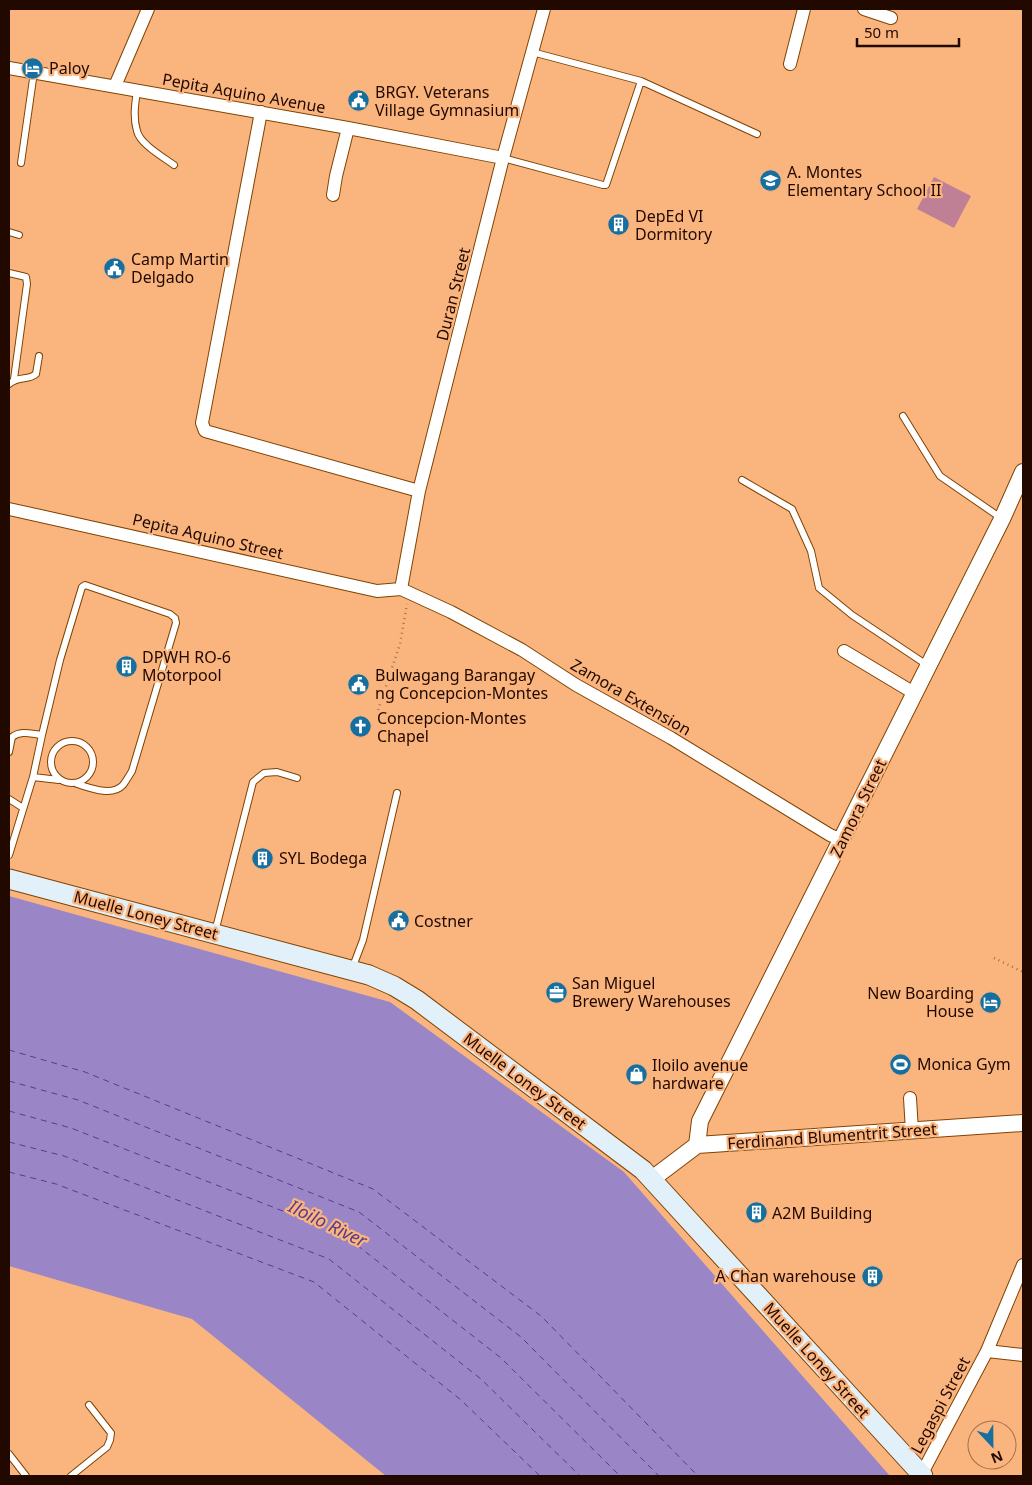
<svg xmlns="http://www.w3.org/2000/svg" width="1032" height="1485" font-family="'Noto Sans',sans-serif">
  <rect width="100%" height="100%" fill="#fab57f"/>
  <path fill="#bf7f94" d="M 934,177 L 971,196 L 954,228 L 917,209 Z"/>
  <path fill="#9a86c6" d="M 9,896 L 390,1002 L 624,1172 L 890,1476 L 386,1476 L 192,1319 L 9,1266 Z"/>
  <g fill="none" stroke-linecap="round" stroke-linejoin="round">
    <path stroke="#593b8a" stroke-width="1" stroke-dasharray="6 5" stroke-linecap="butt" d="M 9,1050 L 85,1072 L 373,1189 L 541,1316 L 698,1476
      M 9,1081 L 78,1100 L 359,1212 L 521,1337 L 659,1476
      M 9,1111 L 71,1128 L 344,1235 L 501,1358 L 620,1476
      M 9,1142 L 64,1156 L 329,1259 L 481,1379 L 580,1476
      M 9,1172 L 56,1184 L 314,1282 L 461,1400 L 540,1476"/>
    <defs>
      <path id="service" d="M 532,52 L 641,81 L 757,134
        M 137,91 C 135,104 133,118 137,131 C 140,144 163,157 174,165
        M 503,158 L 603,185 L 606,185 L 641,81
        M 21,163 L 34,72
        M 9,232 L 19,235
        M 9,273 L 26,277 L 27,284 L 14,379
        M 9,384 C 19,375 28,381 36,374 L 39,356
        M 903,416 L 940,476 L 1001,518
        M 742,480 L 792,509 L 811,551 L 819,588 L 852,615 L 927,665
        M51 762a21 21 0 1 1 42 0a21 21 0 1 1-42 0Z
        M 9,752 L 12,737 C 21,730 31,734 42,735
        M 33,777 L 59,780
        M 9,799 L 23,808
        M 9,855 L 33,777 L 42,735 L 60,660 L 82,587 L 85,585 L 170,614 L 175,618 L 176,623 L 132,771 C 129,776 126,781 123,785 C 112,797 90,788 77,784
        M 215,932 L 253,782 L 264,773 L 277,772 L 297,778
        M 352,969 L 363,940 L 397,793
        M 9,1454 L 26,1476
        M 71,1476 L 107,1447 L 110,1440 L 111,1433 L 89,1405"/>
      <path id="minor" d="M 864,9 L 891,18
        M 790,64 L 804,9
        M 9,68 L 348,128 L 503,158
        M 115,86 L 148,9
        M 261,112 L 202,423 L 205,431 L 419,491
        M 333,195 L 336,176 L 348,128
        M 9,509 L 377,591 L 401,589
        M 401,589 L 419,491 L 503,158 L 544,9
        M 401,589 L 451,612 L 522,650 L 576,685 L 671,738 L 830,835 L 842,840
        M 844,651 L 914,693
        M 910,1098 L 912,1131
        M 987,1351 L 1023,1355
        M 921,1475 L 987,1351 L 1023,1265"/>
      <path id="tertiary" d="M 697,1145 L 700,1121 L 1002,519 L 1023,472
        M 652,1179 L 697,1145 L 1023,1123"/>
      <path id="secondary" d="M 9,879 L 369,975 L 394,986 L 417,1000 L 643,1170 L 923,1476"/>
    </defs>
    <use href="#service" stroke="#804300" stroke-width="8"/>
    <use href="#minor" stroke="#804300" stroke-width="14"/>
    <use href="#tertiary" stroke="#804300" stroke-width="18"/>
    <use href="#secondary" stroke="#804300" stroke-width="21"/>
    <path stroke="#a3704c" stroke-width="2.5" stroke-dasharray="1 4" stroke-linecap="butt" d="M 378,710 L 400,644 L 407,604
      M 994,958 L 1023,972"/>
    <use href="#service" stroke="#fff" stroke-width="6"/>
    <use href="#minor" stroke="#fff" stroke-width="12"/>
    <use href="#tertiary" stroke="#fff" stroke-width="16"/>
    <use href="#secondary" stroke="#e2f0fa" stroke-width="19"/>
  </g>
  <defs>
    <symbol id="hotel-disc" viewBox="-11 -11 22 22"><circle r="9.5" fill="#166f9f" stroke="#fab57f"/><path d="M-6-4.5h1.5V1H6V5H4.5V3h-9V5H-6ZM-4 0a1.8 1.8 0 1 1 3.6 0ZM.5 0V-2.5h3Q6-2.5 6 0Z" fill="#fff"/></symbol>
    <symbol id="civic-disc" viewBox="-11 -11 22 22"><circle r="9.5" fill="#166f9f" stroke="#fab57f"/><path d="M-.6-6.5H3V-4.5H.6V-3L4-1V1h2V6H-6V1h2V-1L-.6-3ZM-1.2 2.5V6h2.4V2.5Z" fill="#fff"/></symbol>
    <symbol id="school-disc" viewBox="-11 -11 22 22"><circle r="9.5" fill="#166f9f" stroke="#fab57f"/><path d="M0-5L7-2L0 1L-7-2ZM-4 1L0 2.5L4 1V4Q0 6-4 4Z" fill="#fff"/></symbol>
    <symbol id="building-disc" viewBox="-11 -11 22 22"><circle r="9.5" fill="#166f9f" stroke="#fab57f"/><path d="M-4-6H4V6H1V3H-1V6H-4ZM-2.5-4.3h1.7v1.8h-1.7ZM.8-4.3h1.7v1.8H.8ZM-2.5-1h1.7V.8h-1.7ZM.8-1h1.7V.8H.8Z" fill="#fff"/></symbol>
    <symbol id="church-disc" viewBox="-11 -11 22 22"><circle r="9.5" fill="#166f9f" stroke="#fab57f"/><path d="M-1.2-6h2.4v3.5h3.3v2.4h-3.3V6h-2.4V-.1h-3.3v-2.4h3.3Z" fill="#fff"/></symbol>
    <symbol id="office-disc" viewBox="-11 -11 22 22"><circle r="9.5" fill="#166f9f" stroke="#fab57f"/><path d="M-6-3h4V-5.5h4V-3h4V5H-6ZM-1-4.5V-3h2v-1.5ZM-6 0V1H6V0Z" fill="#fff"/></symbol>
    <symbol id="stadium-disc" viewBox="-11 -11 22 22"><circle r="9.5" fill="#166f9f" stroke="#fab57f"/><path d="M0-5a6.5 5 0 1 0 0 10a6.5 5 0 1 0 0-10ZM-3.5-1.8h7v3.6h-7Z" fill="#fff"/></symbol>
    <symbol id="shop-disc" viewBox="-11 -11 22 22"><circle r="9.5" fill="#166f9f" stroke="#fab57f"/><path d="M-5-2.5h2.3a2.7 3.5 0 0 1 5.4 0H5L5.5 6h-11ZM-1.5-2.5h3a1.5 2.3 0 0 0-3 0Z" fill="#fff"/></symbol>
  </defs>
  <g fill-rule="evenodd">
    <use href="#hotel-disc" x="20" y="56" width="25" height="25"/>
    <use href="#civic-disc" x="346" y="88" width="25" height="25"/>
    <use href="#school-disc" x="758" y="168" width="25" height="25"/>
    <use href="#building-disc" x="606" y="212" width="25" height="25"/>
    <use href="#civic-disc" x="102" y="256" width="25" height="25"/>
    <use href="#building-disc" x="114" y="654" width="25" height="25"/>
    <use href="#civic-disc" x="346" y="672" width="25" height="25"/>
    <use href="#church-disc" x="348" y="714" width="25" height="25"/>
    <use href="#building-disc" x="250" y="846" width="25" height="25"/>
    <use href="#civic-disc" x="386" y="908" width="25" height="25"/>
    <use href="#office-disc" x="544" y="980" width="25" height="25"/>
    <use href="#hotel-disc" x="978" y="990" width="25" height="25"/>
    <use href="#stadium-disc" x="888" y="1052" width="25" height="25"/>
    <use href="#shop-disc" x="624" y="1062" width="25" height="25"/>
    <use href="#building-disc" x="744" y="1200" width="25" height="25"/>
    <use href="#building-disc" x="860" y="1264" width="25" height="25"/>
  </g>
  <g text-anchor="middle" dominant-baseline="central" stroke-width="4.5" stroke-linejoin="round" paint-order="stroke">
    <g font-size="16" fill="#220900" stroke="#fab57f" text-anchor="start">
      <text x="49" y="68">Paloy</text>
      <text x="375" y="92">BRGY. Veterans<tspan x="375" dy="18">Village Gymnasium</tspan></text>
      <text x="787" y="172">A. Montes<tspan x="787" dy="18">Elementary School II</tspan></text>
      <text x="635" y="216">DepEd VI<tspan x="635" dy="18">Dormitory</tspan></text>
      <text x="131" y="259">Camp Martin<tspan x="131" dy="18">Delgado</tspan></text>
      <text x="142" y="657">DPWH RO-6<tspan x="142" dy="18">Motorpool</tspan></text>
      <text x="375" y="675">Bulwagang Barangay<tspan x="375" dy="18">ng Concepcion-Montes</tspan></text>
      <text x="377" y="718">Concepcion-Montes<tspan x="377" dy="18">Chapel</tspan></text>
      <text x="279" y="858">SYL Bodega</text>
      <text x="414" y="921">Costner</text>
      <text x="572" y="983">San Miguel<tspan x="572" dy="18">Brewery Warehouses</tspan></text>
      <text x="974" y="993" text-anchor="end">New Boarding<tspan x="974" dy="18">House</tspan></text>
      <text x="917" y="1064">Monica Gym</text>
      <text x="652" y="1065">Iloilo avenue<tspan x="652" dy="18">hardware</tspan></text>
      <text x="772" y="1213">A2M Building</text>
      <text x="856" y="1276" text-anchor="end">A Chan warehouse</text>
    </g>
    <g font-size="16" fill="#220900" stroke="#fab57f">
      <text transform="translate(244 93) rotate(10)">Pepita Aquino Avenue</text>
      <text transform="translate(453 294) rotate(-76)">Duran Street</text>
      <text transform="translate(208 536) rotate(13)">Pepita Aquino Street</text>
      <text transform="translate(631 697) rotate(30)">Zamora Extension</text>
      <text transform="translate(858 808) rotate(-64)">Zamora Street</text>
      <text transform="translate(146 915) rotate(15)">Muelle Loney Street</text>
      <text transform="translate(525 1081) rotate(37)">Muelle Loney Street</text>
      <text transform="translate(832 1136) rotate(-4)">Ferdinand Blumentrit Street</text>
      <text transform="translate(817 1360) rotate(48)">Muelle Loney Street</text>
      <text transform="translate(940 1405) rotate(-62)">Legaspi Street</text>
    </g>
    <g font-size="18" font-style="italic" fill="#593b8a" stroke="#fab57f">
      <text transform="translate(328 1223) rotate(26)">Iloilo River</text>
    </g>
  </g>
  <rect width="1032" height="1485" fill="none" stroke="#220900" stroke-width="20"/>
  <g transform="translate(992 1445) rotate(158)"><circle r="24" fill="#fab57f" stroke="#a4704c"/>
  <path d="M0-4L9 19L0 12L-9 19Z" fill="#166f9f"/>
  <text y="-8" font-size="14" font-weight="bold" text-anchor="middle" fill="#220900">N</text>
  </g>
  <path d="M857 38v8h102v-8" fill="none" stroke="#220900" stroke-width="2.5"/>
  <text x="864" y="38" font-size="15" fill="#220900" stroke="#fab57f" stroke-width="4" paint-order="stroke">50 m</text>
</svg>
